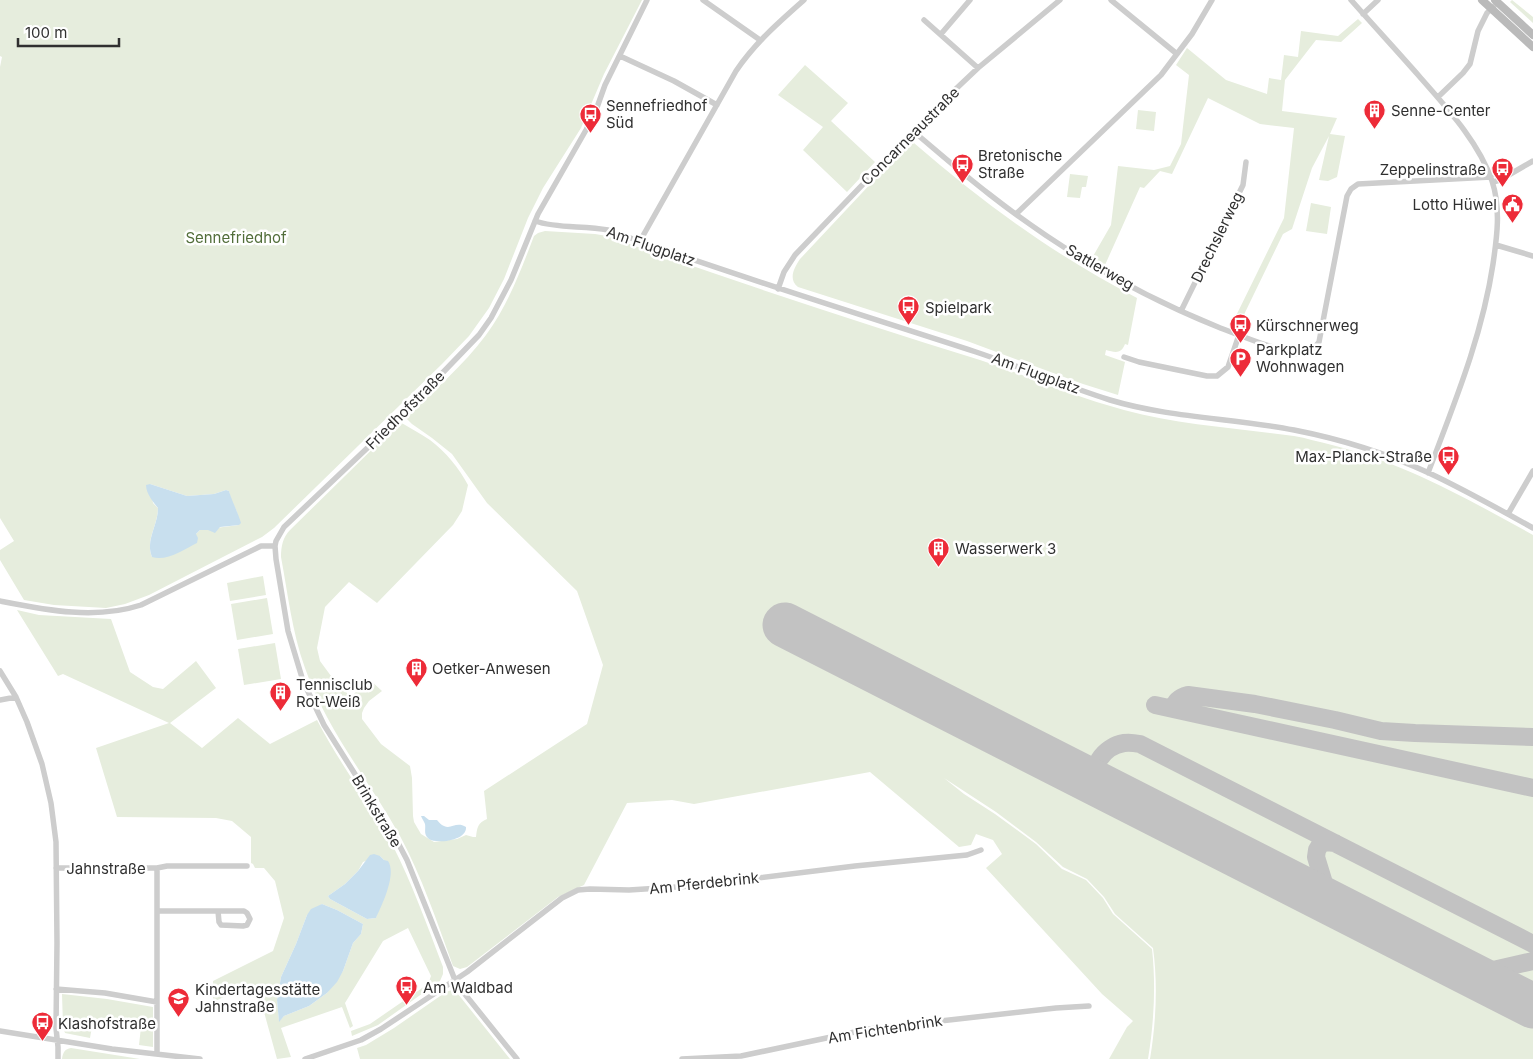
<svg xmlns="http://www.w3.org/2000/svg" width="1533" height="1059" font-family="Inter,sans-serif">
  <rect width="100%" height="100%" fill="#fff"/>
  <path fill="#e6eddd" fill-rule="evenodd" d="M 0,0 L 642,0 L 604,74 L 581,128 L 543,188 L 528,218 L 504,279 L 489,308 L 469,336 L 442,364 L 274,528 L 262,537 L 149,595 L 125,604 L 106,608 L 54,605 L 24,600 L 0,560 L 0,550 L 14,541 L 0,518 L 0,67 L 2,57 L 0,56 ZM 150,484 L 187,496 L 214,494 L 226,490 L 229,491 L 231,500 L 237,512 L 239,525 L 200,530 L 196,534 L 152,557 C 145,540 158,525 158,508 L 153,503 Z
    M 1512,0 L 1533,17 L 1533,23 L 1510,2 Z
    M 1358,19 L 1362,23 L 1341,42 L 1316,40 L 1285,80 L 1282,111 L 1337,118 L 1330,134 L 1345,136 L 1337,177 L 1328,181 L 1319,180 L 1329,136 L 1312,168 L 1292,229 L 1283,234 L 1238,327 L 1232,324 L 1284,218 L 1294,128 L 1260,124 L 1208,98 L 1172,174 L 1160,171 L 1144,188 L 1140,187 L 1105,265 L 1092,258 L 1111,225 L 1118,166 L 1154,170 L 1170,166 L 1181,144 L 1189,75 L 1176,65 L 1187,48 L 1226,80 L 1267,94 L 1269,78 L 1281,80 L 1284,55 L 1298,57 L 1301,31 L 1338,36 Z
    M 805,65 L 848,103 L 831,121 L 875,162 L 847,192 L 803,150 L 823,127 L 778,95 Z
    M 1138,110 L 1156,112 L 1154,131 L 1136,129 Z
    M 914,143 C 983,203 1056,256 1137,298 L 1128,345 L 1125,344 C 1121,355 1114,352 1106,350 L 1105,355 L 1125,362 L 1118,395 L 1083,384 L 967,341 L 798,287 C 788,279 794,268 800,259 L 906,146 Z
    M 1070,174 L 1088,176 L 1086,187 L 1082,187 L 1080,198 L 1067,197 Z
    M 1311,203 L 1331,207 L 1327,234 L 1306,231 Z
    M 545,231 L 595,234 L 607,236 C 730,280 855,321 980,360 C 1028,376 1075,397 1124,410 C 1179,425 1237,428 1294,436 C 1306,438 1319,442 1332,445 C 1404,463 1468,499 1533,535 L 1533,1059 L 1150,1059 C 1156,1023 1158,984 1153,948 L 1115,914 L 1104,897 L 1087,879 L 1063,867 L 1036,842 L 996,812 L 944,778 L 964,794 L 995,814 L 1036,844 L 1062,869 L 1086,880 L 1103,898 L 1113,914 L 1152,949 C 1156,985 1154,1023 1148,1059 L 1109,1059 L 1127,1027 L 1133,1021 L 1102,994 L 986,868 L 1002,854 L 993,840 L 976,834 L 971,845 L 959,847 L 870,772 L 694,804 L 672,800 L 627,803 L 584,885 L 558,897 L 467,967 L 460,969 L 453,966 C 437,922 422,877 400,836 C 369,780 326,729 305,668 C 292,632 288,594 281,557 C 281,546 283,537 290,530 L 400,422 C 410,428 421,434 430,440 C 446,452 459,468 468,485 L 462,511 L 453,525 L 377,603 L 349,582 L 325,607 L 317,648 L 320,661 L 331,676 L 351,697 L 369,679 L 382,691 L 369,701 L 364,708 L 362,713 L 362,719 L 381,744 L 410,766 L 412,778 L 413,816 L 414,822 L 421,834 L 434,842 L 457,839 L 466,835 L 473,837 L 476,837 C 477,827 478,823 487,819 L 484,791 L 587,724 L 603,665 L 577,591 L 487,503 L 452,454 L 432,438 L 412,424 L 406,418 C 432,392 464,365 486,335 C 508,305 521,270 534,236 L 538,233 Z
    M 263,576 L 266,595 L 230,601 L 227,583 Z
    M 267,598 L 273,634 L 237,640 L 231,604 Z
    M 17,610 L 39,615 L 111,619 L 130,672 L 153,687 L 163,689 L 196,661 L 216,688 L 170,723 L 202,748 L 238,718 L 270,744 L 317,720 C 339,763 369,801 392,844 C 412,883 427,925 443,967 L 443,974 L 440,981 L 378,1025 L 352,1036 L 351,1031 L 370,1024 L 428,984 L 431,976 L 408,928 L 383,941 L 345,1003 L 353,1026 L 350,1028 L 342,1007 L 281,1028 L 291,1057 L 277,1059 L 264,1012 L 264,1007 L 250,985 L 213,1002 L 213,981 L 273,951 L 284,918 L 275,881 L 264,868 L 255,868 L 253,864 L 251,863 L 251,837 L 232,821 L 216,818 L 117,817 L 96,748 L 169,723 L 63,674 L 58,676 ZM 380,856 L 384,860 L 376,918 L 367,919 L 330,899 L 328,896 L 345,884 L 358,871 L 363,862 ZM 322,904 L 337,910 L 363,924 L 361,934 L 353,943 L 343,971 L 327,993 L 309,1006 L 284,1016 L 279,1021 L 277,1000 L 281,977 L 296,944 L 307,915 Z
    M 275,643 L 281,679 L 244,685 L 238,649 Z
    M 452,990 L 458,994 L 510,1059 L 360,1059 L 357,1048 L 366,1045 L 394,1028 L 446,992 Z
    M 62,994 L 107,999 L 153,1007 L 153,1047 L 139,1045 L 141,1027 L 93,1021 L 90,1038 L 65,1033 L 63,1026 Z
    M 71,1048 L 140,1059 L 62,1059 C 63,1052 65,1049 71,1048 Z"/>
  <path fill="#c8dfee" d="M 150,484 L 187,496 L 214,494 L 226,490 L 229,491 C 232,502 238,512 241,523 L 239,525 L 220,527 L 215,533 L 208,530 L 200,530 L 196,534 L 198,538 L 197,543 C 185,549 166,562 152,557 C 145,540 158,526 158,508 C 153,502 146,493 146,485 Z
    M 421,816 L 424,816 L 429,820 L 437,820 C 439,822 441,825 444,826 C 451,830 456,821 466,827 C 467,841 436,844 429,839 C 423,834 426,830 425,824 C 424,821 422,819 421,816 Z
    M 374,854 L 380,856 L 384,860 L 388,861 C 397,874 382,905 376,918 L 367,919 L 330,899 L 328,896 L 345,884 L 358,871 L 370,855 Z
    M 322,904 L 337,910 L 363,924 L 361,934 L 353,943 L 343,971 L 337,982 L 327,993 L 309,1006 L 284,1016 L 279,1022 L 277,1000 L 281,977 L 296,944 L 307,915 L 311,909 Z"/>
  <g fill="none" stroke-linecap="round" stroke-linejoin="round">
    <path stroke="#c2c2c2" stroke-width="18" d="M 1155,705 L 1533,788
      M 1173,709 C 1175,700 1180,697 1188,695 L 1255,704 L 1335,720 L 1381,731 L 1415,733 L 1533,737
      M 1101,787 C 1086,769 1104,746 1124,743 C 1130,742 1135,743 1140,744 L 1533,944
      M 1335,843 L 1326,842 L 1320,845 L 1317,850 L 1316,857 L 1327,893 L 1334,903 L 1344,910
      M 1510,967 C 1492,975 1500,987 1511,995
      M 1460,969 L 1471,972 L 1480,973 L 1533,961"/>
    <path stroke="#c2c2c2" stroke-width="45" d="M 785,625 L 1533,1006"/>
    <path stroke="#cdcdcd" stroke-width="5.5" d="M 703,0 L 760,40
      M 1111,0 L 1177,54
      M 1351,0 C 1374,26 1397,51 1419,76 C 1446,107 1479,142 1492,181 C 1501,208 1497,237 1493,264 C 1482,337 1454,404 1428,473
      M 1363,14 L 1378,0
      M 924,20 L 978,68
      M 941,34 L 970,0
      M 620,56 L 674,81 L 717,105
      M 1438,97 L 1463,73 L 1470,64 L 1478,31 L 1487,13 L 1494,6
      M 913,131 C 938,152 963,174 989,194 C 1058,248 1136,294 1218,327 C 1244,337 1270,348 1297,354 C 1307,354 1314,350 1319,342 L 1347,196 L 1351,189 L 1358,184 L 1491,177
      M 1493,182 L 1500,180 L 1533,161
      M 1016,214 L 1161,75 L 1192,34 L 1212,0
      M 535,221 C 558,229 584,225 608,230 C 730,274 853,312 976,352 C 1021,367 1065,386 1110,400 C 1170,418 1233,418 1294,430 C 1340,439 1386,453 1429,473 C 1465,490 1499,509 1533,528
      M 640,241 L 736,71 C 755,43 779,22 804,0
      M 1496,245 L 1533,256
      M 778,289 L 784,272 L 795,255 L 941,103 L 978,68 L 1060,0
      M 1181,311 L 1243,185 L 1246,162
      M 1124,357 L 1139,362 L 1207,376 L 1217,376 L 1228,367 L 1239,335
      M 1508,514 L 1533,471
      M 0,601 C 46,610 95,620 141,605 L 261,546 L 275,546
      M 0,671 L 16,697 L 27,722 L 42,764 L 51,803 L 56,842 L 57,943 L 56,1028 L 58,1047 L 58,1059
      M 0,700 L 16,697
      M 56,868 L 157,868 L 157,1054
      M 157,868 L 167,866 L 247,866
      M 157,911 L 244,911 L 247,913 L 250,919 L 247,925 L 243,926 L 221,925 L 219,922 L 218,911
      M 56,989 L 105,993 L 157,1002
      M 0,1031 L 112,1049 L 200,1059
      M 305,1059 L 361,1040 L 381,1029 L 467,972 L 562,898 L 578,890 L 590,889 L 629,890 L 692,886 L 855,866 L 967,855 L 981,850
      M 517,1059 L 464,993 L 455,980 L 407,860 L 396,839 L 324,725 L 303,681 L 288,631 L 276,559 L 275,546 L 276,541 L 284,527 L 400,417 L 479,335 L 491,318 L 511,280 L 538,214 L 586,130 L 595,113 L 605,85 L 647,0
      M 682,1059 L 741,1056 L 869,1029 L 1056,1008 L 1089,1006"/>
    <path stroke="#bababa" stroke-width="8" d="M 1482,0 L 1533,47
      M 1495,0 L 1533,35"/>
  </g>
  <defs>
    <symbol id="building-pin" viewBox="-11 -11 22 30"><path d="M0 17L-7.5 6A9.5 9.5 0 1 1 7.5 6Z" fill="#ed2b38" stroke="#fff"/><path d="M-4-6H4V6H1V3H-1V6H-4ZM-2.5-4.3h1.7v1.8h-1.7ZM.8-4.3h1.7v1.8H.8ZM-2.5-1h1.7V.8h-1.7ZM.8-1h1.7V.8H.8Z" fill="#fff"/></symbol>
    <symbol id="bus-pin" viewBox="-11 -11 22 30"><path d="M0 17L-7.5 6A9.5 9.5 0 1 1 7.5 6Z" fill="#ed2b38" stroke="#fff"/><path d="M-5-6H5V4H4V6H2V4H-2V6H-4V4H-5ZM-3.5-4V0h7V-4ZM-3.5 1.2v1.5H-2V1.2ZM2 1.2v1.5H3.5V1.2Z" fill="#fff"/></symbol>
    <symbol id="civic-pin" viewBox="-11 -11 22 30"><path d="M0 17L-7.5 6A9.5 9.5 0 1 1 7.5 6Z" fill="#ed2b38" stroke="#fff"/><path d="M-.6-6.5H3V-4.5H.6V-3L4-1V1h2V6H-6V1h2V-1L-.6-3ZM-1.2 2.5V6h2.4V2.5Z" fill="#fff"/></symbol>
    <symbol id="parking-pin" viewBox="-11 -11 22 30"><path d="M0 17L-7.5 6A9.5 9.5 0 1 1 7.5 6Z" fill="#ed2b38" stroke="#fff"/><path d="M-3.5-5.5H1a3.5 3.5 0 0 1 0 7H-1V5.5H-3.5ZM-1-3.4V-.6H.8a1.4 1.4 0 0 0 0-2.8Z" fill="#fff"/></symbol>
    <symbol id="school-pin" viewBox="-11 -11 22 30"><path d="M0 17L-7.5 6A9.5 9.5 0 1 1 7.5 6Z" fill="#ed2b38" stroke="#fff"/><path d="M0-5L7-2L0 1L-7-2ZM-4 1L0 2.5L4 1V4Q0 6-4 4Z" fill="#fff"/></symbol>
  </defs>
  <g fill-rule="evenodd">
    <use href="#building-pin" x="1362" y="98" width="25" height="34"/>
    <use href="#bus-pin" x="578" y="102" width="25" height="34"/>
    <use href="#bus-pin" x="950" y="152" width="25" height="34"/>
    <use href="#bus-pin" x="1490" y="156" width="25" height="34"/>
    <use href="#civic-pin" x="1500" y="192" width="25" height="34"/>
    <use href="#bus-pin" x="896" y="294" width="25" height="34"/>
    <use href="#bus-pin" x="1228" y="312" width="25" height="34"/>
    <use href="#parking-pin" x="1228" y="346" width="25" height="34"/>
    <use href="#bus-pin" x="1436" y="444" width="25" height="34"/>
    <use href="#building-pin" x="926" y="536" width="25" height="34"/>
    <use href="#building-pin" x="404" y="656" width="25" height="34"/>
    <use href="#building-pin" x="268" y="680" width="25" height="34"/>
    <use href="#bus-pin" x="394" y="974" width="25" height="34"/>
    <use href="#school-pin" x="166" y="986" width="25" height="34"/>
    <use href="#bus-pin" x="30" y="1010" width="25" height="34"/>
  </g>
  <g text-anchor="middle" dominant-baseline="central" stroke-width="5" stroke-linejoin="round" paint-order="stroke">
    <g font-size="15" fill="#303030" stroke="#fff" text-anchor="start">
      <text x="606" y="105">Sennefriedhof<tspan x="606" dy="17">Süd</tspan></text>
      <text x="1391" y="110">Senne-Center</text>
      <text x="978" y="155">Bretonische<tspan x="978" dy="17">Straße</tspan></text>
      <text x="1486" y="169" text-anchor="end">Zeppelinstraße</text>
      <text x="1497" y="204" text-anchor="end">Lotto Hüwel</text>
      <text x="925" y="307">Spielpark</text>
      <text x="1256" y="325">Kürschnerweg</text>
      <text x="1256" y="349">Parkplatz<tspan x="1256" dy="17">Wohnwagen</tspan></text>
      <text x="1432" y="456" text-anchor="end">Max-Planck-Straße</text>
      <text x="955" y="548">Wasserwerk 3</text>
      <text x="432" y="668">Oetker-Anwesen</text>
      <text x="296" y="684">Tennisclub<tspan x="296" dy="17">Rot-Weiß</tspan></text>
      <text x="423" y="987">Am Waldbad</text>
      <text x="195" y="989">Kindertagesstätte<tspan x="195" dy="17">Jahnstraße</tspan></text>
      <text x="58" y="1023">Klashofstraße</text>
    </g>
    <g font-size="15" fill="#303030" stroke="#fff">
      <text transform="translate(910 136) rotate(-45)">Concarneaustraße</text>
      <text transform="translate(1217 237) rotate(-64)">Drechslerweg</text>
      <text transform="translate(651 246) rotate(19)">Am Flugplatz</text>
      <text transform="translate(1100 267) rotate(30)">Sattlerweg</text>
      <text transform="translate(1036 373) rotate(20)">Am Flugplatz</text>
      <text transform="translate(405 410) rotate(-45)">Friedhofstraße</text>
      <text transform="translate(377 811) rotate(59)">Brinkstraße</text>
      <text x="106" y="868">Jahnstraße</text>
      <text transform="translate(704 883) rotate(-6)">Am Pferdebrink</text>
      <text transform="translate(885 1029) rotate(-9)">Am Fichtenbrink</text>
    </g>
    <g font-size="15" fill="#526e3a" stroke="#fff">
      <text x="236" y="237">Sennefriedhof</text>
    </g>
  </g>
  <path d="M18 38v8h101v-8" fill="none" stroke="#303030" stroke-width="2.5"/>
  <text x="25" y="38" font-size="15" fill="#303030" stroke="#ffffff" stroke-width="4" paint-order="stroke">100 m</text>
</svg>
